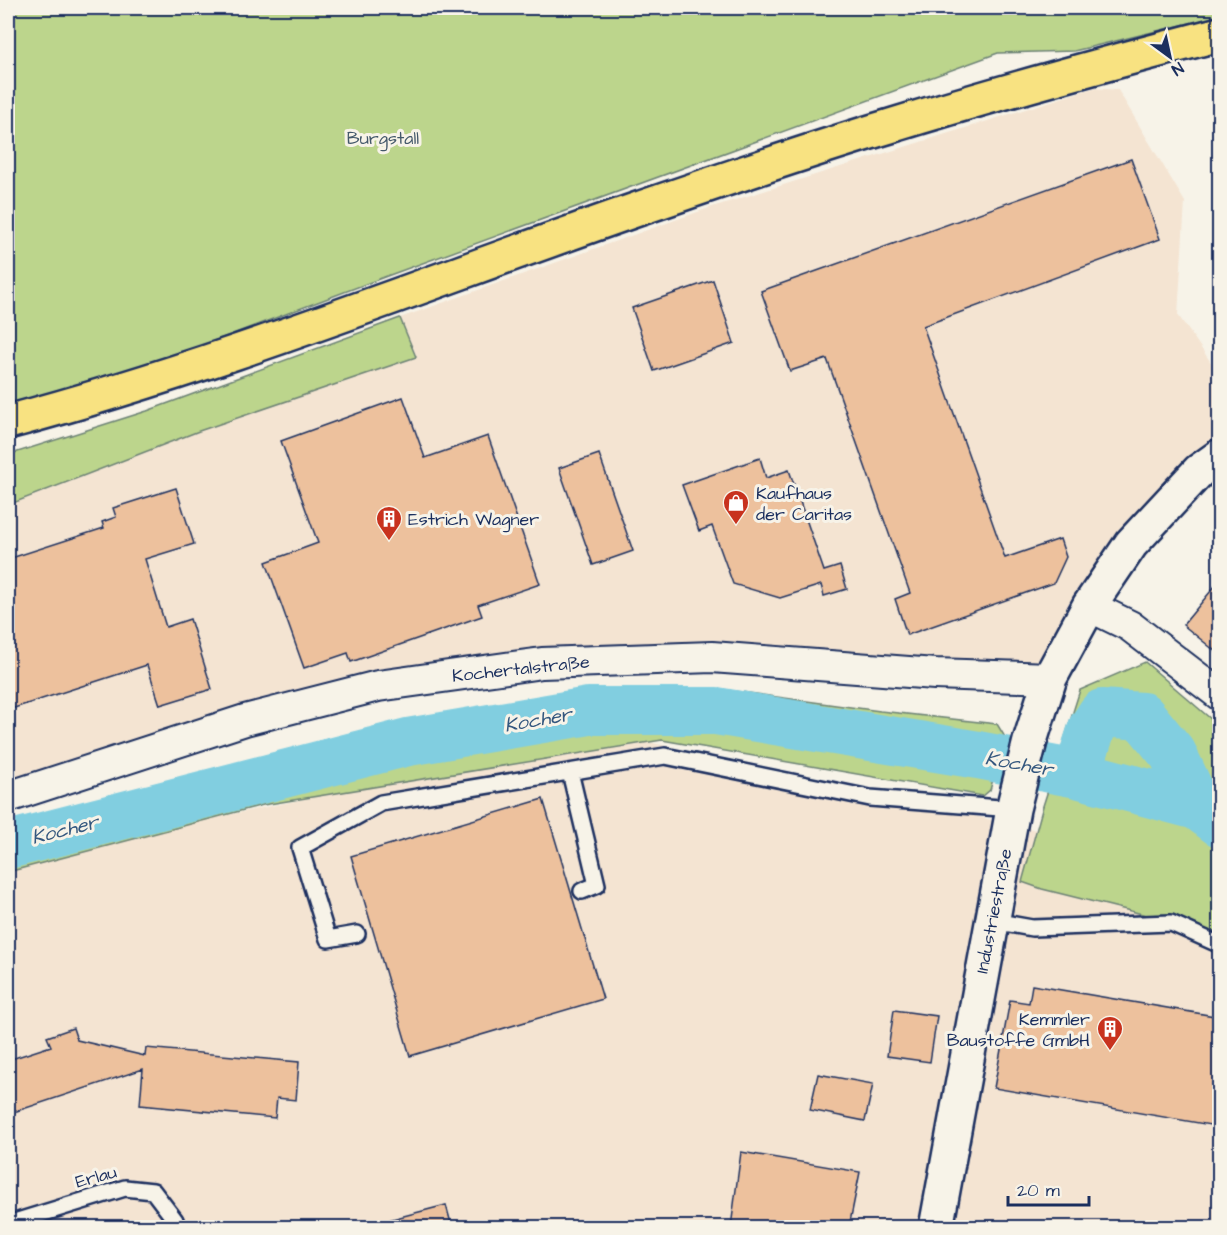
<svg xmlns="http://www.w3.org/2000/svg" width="1227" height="1235" font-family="'Architects Daughter',sans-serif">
  <rect width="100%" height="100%" fill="#f7f3e8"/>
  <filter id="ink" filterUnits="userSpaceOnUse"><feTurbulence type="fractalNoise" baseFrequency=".0167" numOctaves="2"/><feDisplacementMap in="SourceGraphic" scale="12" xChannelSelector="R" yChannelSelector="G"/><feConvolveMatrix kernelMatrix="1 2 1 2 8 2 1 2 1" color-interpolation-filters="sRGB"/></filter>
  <g filter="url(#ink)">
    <path fill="#f4e4d2" d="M 1093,88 L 1118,90 L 1185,202 L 1178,315 L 1219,374 L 1219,444 L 1043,666 L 546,652 L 339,679 L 154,735 L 8,784 L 8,505 L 199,431 L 416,356 L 400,318 L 709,208 Z
      M 649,742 L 1199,867 L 1219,850 L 1219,1227 L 8,1227 L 8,871 L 47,853 L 362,787 Z"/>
    <path fill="#bcd58c" stroke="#6c8275" stroke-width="1.5" d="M 8,8 L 1219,8 L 1219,16 L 1074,51 L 998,53 L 387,276 L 147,366 L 8,405 Z
      M 400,318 L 416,357 L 199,431 L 8,505 L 8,455 L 147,411 Z
      M 1145,662 L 1219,726 L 1219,933 L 1042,889 L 1022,882 L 1043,806 L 1080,690 Z
      M 712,688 L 880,711 L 997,724 L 1005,737 L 990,790 L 983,796 L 662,740 L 263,805 L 8,872 L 8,828 L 263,756 L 531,699 Z"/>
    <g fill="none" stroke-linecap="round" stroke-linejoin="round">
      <path stroke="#81cee0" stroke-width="48" d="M 1077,774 L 1092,728 L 1102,713 L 1142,716 L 1173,754 L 1197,806
        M 8,845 L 408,742 L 589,711 L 716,711 L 978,755 L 1077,774 L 1197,806 L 1220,823"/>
    </g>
    <path fill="#edc19d" stroke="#1b2f5e" stroke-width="1.5" d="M 1131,159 L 1160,239 L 923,326 L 1005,558 L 1060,539 L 1066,557 L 1054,583 L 907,635 L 895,599 L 910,593 L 827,359 L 790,371 L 761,291 Z
      M 713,280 L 734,343 L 654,371 L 632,308 Z
      M 403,397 L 425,458 L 488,436 L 540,584 L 478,605 L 482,616 L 351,662 L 348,653 L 304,668 L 266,562 L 318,543 L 281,441 Z
      M 599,454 L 633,551 L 593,565 L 559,468 Z
      M 760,458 L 766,478 L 789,470 L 824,571 L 840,566 L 847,589 L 824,596 L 821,585 L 780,598 L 733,584 L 712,526 L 699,531 L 682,485 Z
      M 176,488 L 194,544 L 145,559 L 166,627 L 190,619 L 212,689 L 160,705 L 147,665 L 8,710 L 8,559 L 104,528 L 102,522 L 116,517 L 113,508 Z
      M 1220,580 L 1220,655 L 1183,625 Z
      M 543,799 L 603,999 L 410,1056 L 351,856 Z
      M 1032,985 L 1220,1017 L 1220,1118 L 1217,1118 L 1216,1126 L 994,1088 L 1010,1000 L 1029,1003 Z
      M 894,1010 L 937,1016 L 930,1062 L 887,1056 Z
      M 73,1028 L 77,1040 L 145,1056 L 146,1048 L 299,1062 L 296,1100 L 277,1098 L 275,1118 L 140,1105 L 143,1069 L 8,1114 L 8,1060 L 51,1046 L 47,1037 Z
      M 818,1074 L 873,1084 L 865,1121 L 810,1110 Z
      M 741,1152 L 860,1172 L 849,1227 L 731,1227 Z
      M 446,1205 L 452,1227 L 389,1227 L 388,1220 Z"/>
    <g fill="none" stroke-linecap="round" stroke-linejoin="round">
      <defs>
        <path id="lane" d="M 570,772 L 597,885 L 582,891
          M 993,921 L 1032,928 L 1171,923 L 1220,945
          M 357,934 L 328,939 L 300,848 L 381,803 L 665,756 L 870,798 L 1013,809
          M 8,1224 L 125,1188 L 153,1191 L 175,1220 L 177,1228"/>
        <path id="street" d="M 1089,606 L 1130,626 L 1220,695
          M 8,797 L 245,720 L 378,686 L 542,663 L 712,657 L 935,674 L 1050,678"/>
        <path id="secondary" d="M 936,1228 L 1013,809 L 1030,741 L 1050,678 L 1089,606 L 1131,544 L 1199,471 L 1220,456"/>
        <path id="highway" d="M 8,422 C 222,365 428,282 638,209 C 720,181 803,152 887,127 C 997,93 1108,63 1220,34"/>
      </defs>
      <use href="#lane" stroke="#1b2f5e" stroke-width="20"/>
      <use href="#street" stroke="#1b2f5e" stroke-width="34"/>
      <use href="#secondary" stroke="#1b2f5e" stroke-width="38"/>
      <use href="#highway" stroke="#1b2f5e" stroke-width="38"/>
      <use href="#lane" stroke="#f7f3e8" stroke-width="15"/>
      <use href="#street" stroke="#f7f3e8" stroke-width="30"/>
      <use href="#secondary" stroke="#f7f3e8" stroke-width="33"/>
      <use href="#highway" stroke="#f8e281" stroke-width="33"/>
    </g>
  </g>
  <defs>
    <symbol id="shop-pin" viewBox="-11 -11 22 30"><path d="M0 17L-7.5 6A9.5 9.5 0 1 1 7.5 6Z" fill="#c8321e" stroke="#f7f3e8"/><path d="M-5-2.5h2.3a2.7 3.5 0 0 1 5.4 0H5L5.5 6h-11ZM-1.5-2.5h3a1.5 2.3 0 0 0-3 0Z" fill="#fff"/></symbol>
    <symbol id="building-pin" viewBox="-11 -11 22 30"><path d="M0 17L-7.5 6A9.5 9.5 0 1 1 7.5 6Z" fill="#c8321e" stroke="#f7f3e8"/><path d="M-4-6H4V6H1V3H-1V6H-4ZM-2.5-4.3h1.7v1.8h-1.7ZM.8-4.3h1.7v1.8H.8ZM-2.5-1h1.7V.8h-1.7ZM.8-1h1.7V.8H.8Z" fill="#fff"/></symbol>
  </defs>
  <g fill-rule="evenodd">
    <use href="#shop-pin" x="721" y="488" width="30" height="40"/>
    <use href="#building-pin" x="374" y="504" width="30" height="40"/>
    <use href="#building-pin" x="1095" y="1014" width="30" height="40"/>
  </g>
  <g text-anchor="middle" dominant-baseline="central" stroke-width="6" stroke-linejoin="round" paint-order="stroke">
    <g font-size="18" fill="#43586a" stroke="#f7f3e8">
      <text x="383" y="138">Burgstall</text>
    </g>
    <g font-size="18" fill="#1b2f5e" stroke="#f7f3e8" text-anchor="start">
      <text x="756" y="493">Kaufhaus<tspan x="756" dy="21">der Caritas</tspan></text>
      <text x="408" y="519">Estrich Wagner</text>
      <text x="1090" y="1019" text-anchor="end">Kemmler<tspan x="1090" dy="21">Baustoffe GmbH</tspan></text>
    </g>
    <g font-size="18" fill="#1b2f5e" stroke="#f7f3e8">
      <text transform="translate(521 669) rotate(-6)">Kochertalstraße</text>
      <text transform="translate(994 911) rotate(-79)">Industriestraße</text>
      <text transform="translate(96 1177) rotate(-15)">Erlau</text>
    </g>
    <g font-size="20" font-style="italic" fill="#34577e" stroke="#f7f3e8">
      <text transform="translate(538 720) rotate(-10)">Kocher</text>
      <text transform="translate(1019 764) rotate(10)">Kocher</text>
      <text transform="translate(65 830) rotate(-14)">Kocher</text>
    </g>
  </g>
  <rect width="1227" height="1235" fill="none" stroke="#f7f3e8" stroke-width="30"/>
  <rect x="15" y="15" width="1197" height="1205" fill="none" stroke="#1b2f5e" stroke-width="2" filter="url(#ink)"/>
  <g transform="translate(1170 57) rotate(147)" stroke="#f7f3e8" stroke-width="4.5" paint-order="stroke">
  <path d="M0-4.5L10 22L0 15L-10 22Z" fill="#1b2f5e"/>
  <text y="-9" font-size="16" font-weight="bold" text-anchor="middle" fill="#1b2f5e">N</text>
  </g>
  <path d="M1008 1196v9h81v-9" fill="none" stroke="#1b2f5e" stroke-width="3"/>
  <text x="1017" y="1196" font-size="18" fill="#1b2f5e" stroke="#f7f3e8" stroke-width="4.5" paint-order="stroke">20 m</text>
</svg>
